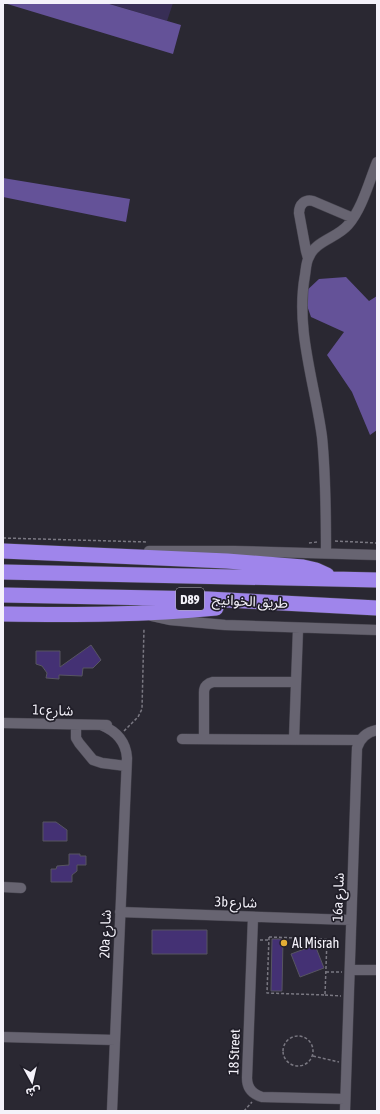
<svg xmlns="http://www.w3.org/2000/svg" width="380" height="1114" font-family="'Asap Condensed','Noto Sans Arabic',sans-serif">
  <rect width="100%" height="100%" fill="#2a2832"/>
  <path fill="#382e56" d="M 107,3 L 173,3 L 167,21 Z"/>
  <path fill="#645298" d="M 4,3 L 106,3 L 181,25 L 173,54 Z
    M 3,178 L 130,199 L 126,222 L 3,197 Z
    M 346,277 L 369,301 L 377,296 L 377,430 L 370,435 L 352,392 L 327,355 L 344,332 L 311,317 L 303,294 L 319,279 Z"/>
  <path fill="#443174" stroke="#575561" d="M 91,645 L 101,660 L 93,668 L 83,668 L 82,676 L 59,675 L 59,679 L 46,678 L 47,673 L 42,666 L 36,664 L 36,651 L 60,651 L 60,667 Z
    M 43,822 L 56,822 L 67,830 L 67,841 L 43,841 Z
    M 69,854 L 80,854 L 80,856 L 86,856 L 86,865 L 77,865 L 77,871 L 72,875 L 72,882 L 51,882 L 51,869 L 56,869 L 57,866 L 69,865 Z
    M 152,930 L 207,930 L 207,954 L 152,954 Z
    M 272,939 L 283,939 L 282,991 L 271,991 Z
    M 315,945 L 324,968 L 300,977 L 291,954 Z"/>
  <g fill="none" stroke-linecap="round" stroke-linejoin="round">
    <defs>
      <path id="minor" d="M 308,258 L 306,251 L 299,213 C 299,204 305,199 313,201 L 353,218
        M 149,551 L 234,551 L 377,555
        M 326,553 C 326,514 326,476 322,437 C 315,384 295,329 305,275 C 306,269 306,262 309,257 C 315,241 337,238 348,225 C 362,209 369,182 377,162
        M 152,616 L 170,620 L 225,625 L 377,630
        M 3,723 L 107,725
        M 76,725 L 76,738 L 79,743 L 93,760 L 102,763 L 126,766
        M 101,725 C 116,731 126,741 127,758 L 112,1111
        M 182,739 L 360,740
        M 204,739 L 204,692 C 204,686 208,683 213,682 L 296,682
        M 294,739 L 298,629
        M 3,887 L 21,888
        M 120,912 L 351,920
        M 253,917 L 247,1078 C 247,1088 252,1094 262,1097 L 345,1099
        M 350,970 L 377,970
        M 3,1037 L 115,1040
        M 345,1111 L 357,748 C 360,738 367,732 377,730"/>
      <path id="highway" d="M 3,551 L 227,561 L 303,567 L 316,570 L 327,575
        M 3,572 L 377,580
        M 3,595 L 208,599 L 377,608
        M 3,614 C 74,615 145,615 216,608"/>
    </defs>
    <use href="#minor" stroke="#484650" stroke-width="11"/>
    <use href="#highway" stroke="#484650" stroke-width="16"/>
    <path stroke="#7a7882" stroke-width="1.5" stroke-dasharray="3 2" stroke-linecap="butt" d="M 3,538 L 148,542
      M 335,541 L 377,543
      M 309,543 L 317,542
      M 124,731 L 138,717 L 142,709 L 144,628
      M 269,937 L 327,939 L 325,995 L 267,993 Z
      M 260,940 L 268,940
      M 326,972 L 342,972
      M 325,995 L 341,996
      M283 1051a15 15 0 1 1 30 0a15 15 0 1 1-30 0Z
      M 313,1056 L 339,1062
      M 244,1111 L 252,1102"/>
    <use href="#minor" stroke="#676471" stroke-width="10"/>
    <use href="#highway" stroke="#9f85eb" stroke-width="15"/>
  </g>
  <circle fill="#e3ae35" stroke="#201e28" stroke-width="1.5" cx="284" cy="943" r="4"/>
  <g text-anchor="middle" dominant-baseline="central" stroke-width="3.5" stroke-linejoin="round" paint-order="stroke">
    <rect fill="#201e28" stroke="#b4b2bb" stroke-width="1" x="176" y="588" width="28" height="22" rx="3"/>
    <g font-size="13" font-weight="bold" fill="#f4f2fa">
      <text x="190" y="599">D89</text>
    </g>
    <g font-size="14" fill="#f4f2fa" stroke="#201e28">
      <text transform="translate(250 601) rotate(3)">طريق الخوانيج</text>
      <text transform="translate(53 710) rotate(2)">1c شارع</text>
      <text transform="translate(338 897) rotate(-88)">16a شارع</text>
      <text transform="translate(236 902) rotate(2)">3b شارع</text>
      <text transform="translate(105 934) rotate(-88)">20a شارع</text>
      <text transform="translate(234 1052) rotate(-88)">18 Street</text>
    </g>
    <g font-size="14" fill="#f4f2fa" stroke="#201e28" text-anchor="start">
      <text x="292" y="943">Al Misrah</text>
    </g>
  </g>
  <rect width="380" height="1114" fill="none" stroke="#f4f2fa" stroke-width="8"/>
  <g transform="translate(32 1082) rotate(172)" stroke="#201e28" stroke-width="3" paint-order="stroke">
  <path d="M0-3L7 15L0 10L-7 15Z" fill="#f4f2fa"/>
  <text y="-6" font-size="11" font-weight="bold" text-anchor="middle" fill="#f4f2fa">ش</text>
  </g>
</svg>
